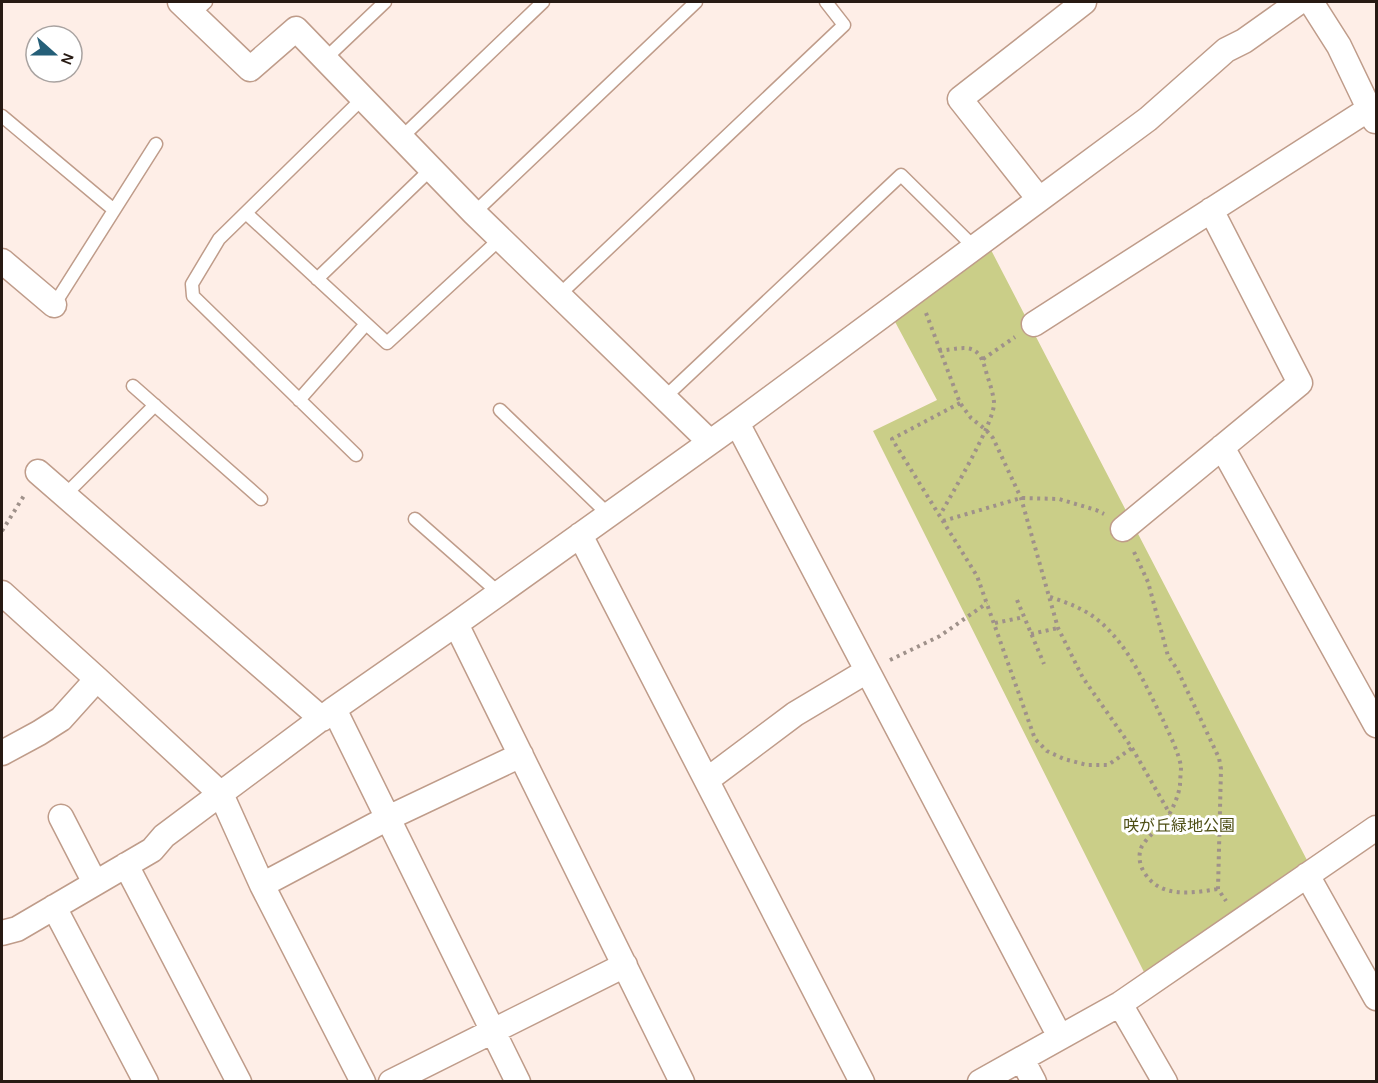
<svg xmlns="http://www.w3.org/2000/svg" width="1378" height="1083" font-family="Karla,'Noto Sans JP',sans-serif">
  <rect width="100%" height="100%" fill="#feeee7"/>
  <path fill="#cace88" d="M 990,248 L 1309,864 L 1146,976 L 873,431 L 937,400 L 893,318 Z"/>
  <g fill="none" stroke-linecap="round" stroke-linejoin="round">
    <defs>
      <path id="service" d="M 193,14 L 206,2
        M 325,59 L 385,2
        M 2,116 L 114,210
        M 401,138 L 543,2
        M 246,213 L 387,343 L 500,239
        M 474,213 L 696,2
        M 317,279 L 431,169
        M 558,296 L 844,25 L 826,2
        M 54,305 L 156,144
        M 133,386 L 261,499
        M 664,398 L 901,175 L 974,247
        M 299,400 L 366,324
        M 500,410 L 609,515
        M 356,455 L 193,296 L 192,284 L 219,239 L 363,98
        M 65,495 L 155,405
        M 415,519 L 499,593"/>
      <path id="minor" d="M 180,2 L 250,69 L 296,29 L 474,213 L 710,442
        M 1311,2 L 1339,46 L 1375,121
        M 1039,199 L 960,99 L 1084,2
        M 2,261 L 54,305
        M 1034,324 L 1369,109
        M 737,423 L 1060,1037
        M 1222,447 L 1376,725
        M 38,472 L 322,719
        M 1123,529 L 1300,383 L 1211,210
        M 580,535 L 862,1082
        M 2,593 L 97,679 L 221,794 L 262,885 L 363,1082
        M 456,624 L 682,1082
        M 334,709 L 518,1082
        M 2,753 L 39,733 L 61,719 L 97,679
        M 707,780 L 795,714 L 867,671
        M 61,817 L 95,883
        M 126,865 L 239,1082
        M 1307,875 L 1376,998
        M 262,885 L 388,818 L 521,755
        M 54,907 L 146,1082
        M 2,933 L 17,929 L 152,850 L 164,836 L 334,709 L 456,624 L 737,423 L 1148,119 L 1226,50 L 1244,41 L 1299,2
        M 1120,1004 L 1165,1082
        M 1022,1059 L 1034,1082
        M 391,1082 L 625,965
        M 980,1082 L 1120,1004 L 1376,828"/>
    </defs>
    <use href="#service" stroke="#bf9c8a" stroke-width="15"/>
    <use href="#minor" stroke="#bf9c8a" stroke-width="27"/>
    <path stroke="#9f918a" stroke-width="4" stroke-dasharray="3 4.5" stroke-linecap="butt" d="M 926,313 L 960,403 L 971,418 L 986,430 L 993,438 L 1021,498 L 1058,628 L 1083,678 L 1132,748 L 1170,814
      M 939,351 C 969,347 979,342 987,375 C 990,384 993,393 994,402 C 996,420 951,495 940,515
      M 983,359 L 1015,337
      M 960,403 L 892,439 L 977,576 L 1035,739 L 1047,751 L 1064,759 L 1087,765 L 1108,765 L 1132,748
      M 943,521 L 1021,498 L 1059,499 L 1096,510 L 1104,514
      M 2,531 L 25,494
      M 1134,552 L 1148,582 L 1168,656 L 1177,669 L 1219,758 L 1221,769 L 1218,889 L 1226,901
      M 1050,597 C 1068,603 1085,609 1099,621 C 1129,646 1146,686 1163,720 C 1169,733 1179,753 1181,767 C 1181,772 1180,779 1180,785 C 1178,799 1170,815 1161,826 C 1154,832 1147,838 1142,846 C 1138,854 1139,864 1144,872 C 1160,899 1192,893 1218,889
      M 1017,600 L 1044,664
      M 995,623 L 1024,617
      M 1031,634 L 1058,628
      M 890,660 L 940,636 L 987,603"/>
    <use href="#service" stroke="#fff" stroke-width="12"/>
    <use href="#minor" stroke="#fff" stroke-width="24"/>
  </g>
  <g text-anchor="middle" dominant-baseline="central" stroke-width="6" stroke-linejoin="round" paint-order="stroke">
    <g font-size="16" fill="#4d4e15" stroke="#fff">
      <text x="1179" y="825">咲が丘緑地公園</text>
    </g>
  </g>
  <rect width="1378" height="1083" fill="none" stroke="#271a13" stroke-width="6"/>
  <g transform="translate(54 54) rotate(111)"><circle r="28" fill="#ffffff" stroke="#a9a3a1" stroke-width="1.5"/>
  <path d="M0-4.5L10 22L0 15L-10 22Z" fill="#255f78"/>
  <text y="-9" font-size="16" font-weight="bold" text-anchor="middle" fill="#271a13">N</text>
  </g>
</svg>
